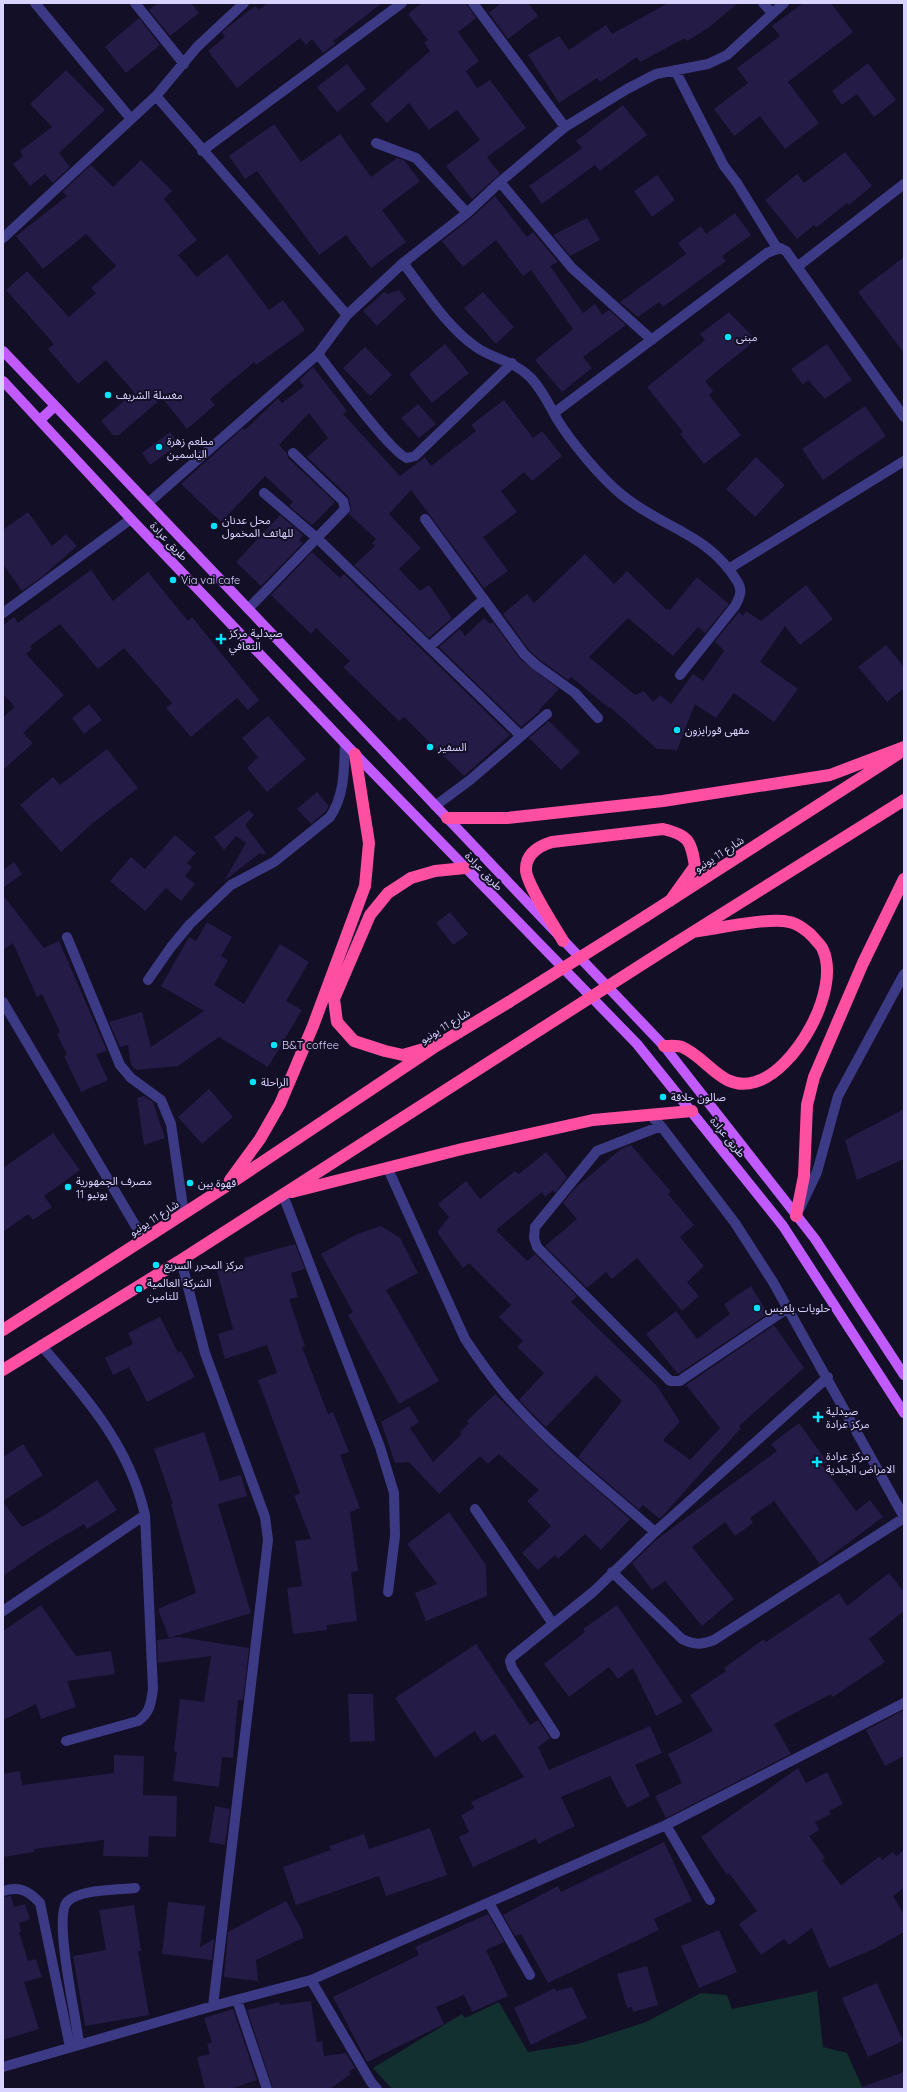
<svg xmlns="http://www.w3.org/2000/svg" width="907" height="2092" font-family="Quicksand,'Noto Sans Arabic',sans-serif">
  <rect width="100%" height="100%" fill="#130f26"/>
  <path fill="#12302f" d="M 817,1991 L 823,2047 L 847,2053 L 863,2089 L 392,2089 L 373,2068 L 462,2014 L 465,2018 L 499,2002 L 528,2052 L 578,2044 L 646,2022 L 701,1993 L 727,1995 L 732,2009 Z"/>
  <path fill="#241b47" d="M 158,3 L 191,3 L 199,13 L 170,36 L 149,10 Z
    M 267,3 L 382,3 L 333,41 L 335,44 L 323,53 L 312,39 L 306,45 L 300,38 L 237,88 L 208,51 L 225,37 L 222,33 L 223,31 L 255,6 L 259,10 Z
    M 422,3 L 466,3 L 476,18 L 458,32 L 479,61 L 466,71 L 477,88 L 490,80 L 526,128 L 487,157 L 500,174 L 472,199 L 446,166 L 480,140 L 457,110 L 429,130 L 409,103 L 387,123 L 370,104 L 430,51 L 424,43 L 428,40 L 408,14 Z
    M 501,3 L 528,3 L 538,16 L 508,39 L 489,13 Z
    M 668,3 L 738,3 L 708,28 L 687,41 L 685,38 L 640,62 L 637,57 L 600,82 L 597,78 L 559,103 L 528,55 L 559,36 L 569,50 L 606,25 L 612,34 Z
    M 803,3 L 831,3 L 853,32 L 788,82 L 819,123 L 785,149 L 760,116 L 734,136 L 714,109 L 748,83 L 737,68 L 780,36 L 772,26 Z
    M 139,18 L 160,45 L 126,73 L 105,47 Z
    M 868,63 L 896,100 L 874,117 L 857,94 L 842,105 L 832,91 Z
    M 347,64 L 366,89 L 337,112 L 317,87 Z
    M 66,70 L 105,110 L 59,153 L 70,167 L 53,183 L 45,174 L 30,186 L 13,164 L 23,156 L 20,151 L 52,127 L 30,104 Z
    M 623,105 L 647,135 L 600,171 L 595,165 L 542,204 L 529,186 L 582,148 L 576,141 Z
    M 274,124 L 301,162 L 340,134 L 371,177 L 397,158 L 404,160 L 420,181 L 382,210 L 406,242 L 371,268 L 346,235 L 319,255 L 257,171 L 245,179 L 229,156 Z
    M 845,152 L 872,186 L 849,205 L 847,203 L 817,227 L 814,225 L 797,239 L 765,200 L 797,174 L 804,183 Z
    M 141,160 L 172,191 L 164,199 L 197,240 L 178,255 L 197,277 L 227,254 L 269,310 L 283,300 L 305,330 L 256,365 L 254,362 L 210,399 L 215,405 L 187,429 L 162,398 L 119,435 L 113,435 L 101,421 L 134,392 L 106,360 L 78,384 L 48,349 L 54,344 L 6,290 L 27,271 L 69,317 L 96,293 L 91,288 L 116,266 L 86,234 L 43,269 L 16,236 L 67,196 L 62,192 L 91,165 L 113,187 Z
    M 657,175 L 675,200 L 652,217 L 634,191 Z
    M 495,196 L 527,237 L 533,232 L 558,262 L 550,266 L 583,313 L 595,304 L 602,315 L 609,310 L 626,325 L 583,357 L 592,368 L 562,392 L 535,360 L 573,329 L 531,270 L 523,276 L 496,240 L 463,267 L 442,241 L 471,218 Z
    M 735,213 L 751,235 L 722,256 L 726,261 L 663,307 L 659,302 L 638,317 L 620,302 L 686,254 L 678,243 L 701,226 L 706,234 Z
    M 587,218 L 600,240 L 570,256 L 553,235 Z
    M 904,257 L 904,353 L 858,292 Z
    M 399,290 L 406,299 L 377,326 L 363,311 L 384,292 L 388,294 Z
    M 483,292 L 514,327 L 496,344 L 464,308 Z
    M 729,312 L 756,340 L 705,381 L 713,391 L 709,395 L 741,435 L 704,464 L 680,434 L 683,432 L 647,387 L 705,340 L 700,334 Z
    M 445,344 L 469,373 L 432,403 L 409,374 Z
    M 827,344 L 852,380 L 825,399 L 808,380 L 803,385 L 791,369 Z
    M 365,347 L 392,375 L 370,396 L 343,368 Z
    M 313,367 L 347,411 L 343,414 L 400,476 L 425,457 L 431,466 L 476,431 L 471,425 L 504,400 L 533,438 L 542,431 L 562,456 L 532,481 L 524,472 L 501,491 L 517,512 L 483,537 L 508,571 L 484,588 L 411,490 L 389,514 L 421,548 L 399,569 L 420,591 L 429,585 L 452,618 L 429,638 L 354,565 L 375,546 L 372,543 L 376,539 L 349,514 L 351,508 L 348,496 L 307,457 L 328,438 L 309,413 L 279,445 L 287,453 L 288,458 L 335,502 L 312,525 L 289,506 L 293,502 L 265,476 L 221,522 L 181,484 L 243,428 L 245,430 L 278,398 L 282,403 L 304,386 L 299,380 Z
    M 418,404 L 436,424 L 419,438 L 401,418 Z
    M 865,406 L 886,436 L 823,480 L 802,449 Z
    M 170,432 L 179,444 L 150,465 L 142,453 Z
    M 756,457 L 785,485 L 755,517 L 726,489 Z
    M 28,512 L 52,546 L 66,534 L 77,546 L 43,576 L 22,591 L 3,564 L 3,530 Z
    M 280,515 L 303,535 L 299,540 L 303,543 L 261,586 L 236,562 Z
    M 312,552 L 340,578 L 344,574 L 510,735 L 464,776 L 404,717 L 399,721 L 343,667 L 350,661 L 316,628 L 311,634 L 271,595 Z
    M 585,554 L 614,584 L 627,571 L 667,610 L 668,608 L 670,610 L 697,577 L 729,604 L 705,633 L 698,627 L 673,656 L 628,618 L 589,657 L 635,695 L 644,691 L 653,702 L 660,695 L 671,704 L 693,674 L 703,681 L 724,651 L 715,641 L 739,612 L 743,616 L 746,611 L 761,621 L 806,585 L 833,619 L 800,645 L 785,626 L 760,662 L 798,689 L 774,722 L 734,693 L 716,718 L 695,704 L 677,750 L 657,749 L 610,707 L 609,708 L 571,677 L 568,680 L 540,660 L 529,650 L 503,614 L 527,594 L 534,603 Z
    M 91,570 L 113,601 L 148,572 L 188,621 L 192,617 L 259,700 L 248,710 L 237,698 L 191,737 L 166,708 L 172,703 L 124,648 L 98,669 L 60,624 L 30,646 L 32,649 L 26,654 L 64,695 L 23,733 L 33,743 L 3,770 L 3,717 L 15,707 L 3,694 L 3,625 L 14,617 L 18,623 Z
    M 484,618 L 490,624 L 493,622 L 520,659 L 559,689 L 539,710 L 540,711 L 521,727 L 439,647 L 460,629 L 465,636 Z
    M 886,645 L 904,667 L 904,688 L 887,702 L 858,667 Z
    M 89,704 L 102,720 L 84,734 L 72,718 Z
    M 268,716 L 306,759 L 267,792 L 247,768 L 258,757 L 242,738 Z
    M 549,721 L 580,752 L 561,770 L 529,738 Z
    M 107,749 L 138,788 L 93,823 L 61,852 L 20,805 L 53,777 L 60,785 Z
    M 317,792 L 329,806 L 325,812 L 311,824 L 297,809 Z
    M 249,810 L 254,815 L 245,825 L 266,853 L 264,855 L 260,853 L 224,881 L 246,843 L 236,836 L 224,850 L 214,837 Z
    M 175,835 L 196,853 L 187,863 L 192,867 L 185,876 L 195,884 L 181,901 L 166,888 L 145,911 L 110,881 L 131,857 L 145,869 Z
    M 14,862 L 22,874 L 3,888 L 3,870 Z
    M 3,895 L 44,948 L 59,941 L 107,1051 L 96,1054 L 108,1080 L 81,1092 L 64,1056 L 67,1055 L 57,1034 L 60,1032 L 42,994 L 37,997 L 13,943 L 3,950 Z
    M 450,912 L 468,934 L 453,945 L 436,923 Z
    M 207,922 L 232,937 L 221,956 L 228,960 L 214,985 L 244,1004 L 280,944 L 309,962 L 286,1001 L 302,1010 L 268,1067 L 219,1037 L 178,1066 L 136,1070 L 131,1065 L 128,1045 L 120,1047 L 109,1022 L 142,1012 L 151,1047 L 204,1011 L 161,986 L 189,937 L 196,941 Z
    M 209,1089 L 233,1117 L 202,1144 L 178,1117 Z
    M 144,1096 L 153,1102 L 165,1138 L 144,1145 L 137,1098 Z
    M 904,1109 L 904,1159 L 857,1180 L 845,1140 Z
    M 53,1133 L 80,1170 L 44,1196 L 52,1207 L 33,1220 L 28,1214 L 3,1232 L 3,1168 Z
    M 631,1145 L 671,1192 L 668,1194 L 694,1225 L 680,1237 L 704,1266 L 687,1282 L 699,1296 L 682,1311 L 637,1258 L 612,1279 L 606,1272 L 587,1288 L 545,1246 L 577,1219 L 563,1203 L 575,1188 L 621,1149 Z
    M 546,1152 L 567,1177 L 555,1193 L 553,1190 L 545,1197 L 542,1192 L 496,1230 L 527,1261 L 535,1254 L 577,1296 L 571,1302 L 657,1386 L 680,1422 L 663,1440 L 690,1460 L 720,1428 L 686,1385 L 774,1325 L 804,1368 L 739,1426 L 741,1428 L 660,1519 L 643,1505 L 639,1510 L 578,1457 L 622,1401 L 596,1375 L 546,1427 L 519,1400 L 544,1373 L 517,1347 L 523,1341 L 499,1317 L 511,1305 L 469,1263 L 463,1268 L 437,1232 L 449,1217 L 438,1204 L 466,1181 L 480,1199 L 515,1171 L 519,1174 Z
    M 381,1226 L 400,1238 L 418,1273 L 386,1290 L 439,1381 L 399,1404 L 348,1315 L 353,1312 L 321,1254 L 357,1234 Z
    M 295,1244 L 305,1269 L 291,1273 L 298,1297 L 289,1299 L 305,1346 L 302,1347 L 328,1414 L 333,1412 L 349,1452 L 340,1455 L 360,1508 L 350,1512 L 358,1571 L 351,1572 L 357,1621 L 327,1625 L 327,1630 L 293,1634 L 287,1588 L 302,1586 L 295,1541 L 311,1539 L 294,1496 L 300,1493 L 258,1380 L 277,1373 L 267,1345 L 225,1359 L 218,1334 L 233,1329 L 217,1271 L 245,1263 L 244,1258 Z
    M 751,1286 L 767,1312 L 765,1313 L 766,1315 L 678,1374 L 646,1334 L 676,1311 L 697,1339 L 730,1314 L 724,1304 Z
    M 160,1317 L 178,1353 L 181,1351 L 195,1377 L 147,1402 L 129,1367 L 113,1375 L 105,1358 L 133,1344 L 128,1333 Z
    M 495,1394 L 553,1451 L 630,1519 L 601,1550 L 585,1534 L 558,1559 L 555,1555 L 538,1570 L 522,1553 L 551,1526 L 527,1501 L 539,1490 L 499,1454 L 488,1464 L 480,1456 L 439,1494 L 409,1462 L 395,1463 L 381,1422 L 409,1406 L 419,1422 L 410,1428 L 433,1462 L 462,1434 L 460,1432 L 469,1423 L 467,1421 Z
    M 799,1423 L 827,1462 L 822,1465 L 856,1511 L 870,1500 L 883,1517 L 820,1564 L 774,1501 L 750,1518 L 753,1523 L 735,1536 L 725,1522 L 692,1547 L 734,1599 L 702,1626 L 665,1581 L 652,1590 L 632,1563 L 656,1540 L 777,1451 L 771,1444 Z
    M 204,1432 L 220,1481 L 241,1475 L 247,1496 L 218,1504 L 251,1613 L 169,1638 L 158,1609 L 196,1593 L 171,1504 L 173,1504 L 154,1449 Z
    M 23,1444 L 43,1475 L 3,1501 L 3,1457 Z
    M 97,1480 L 117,1510 L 87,1529 L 84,1524 L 45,1547 L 3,1576 L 3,1502 L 22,1527 L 45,1515 Z
    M 449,1512 L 486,1565 L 487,1596 L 426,1621 L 415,1593 L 437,1584 L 407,1544 Z
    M 889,1573 L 904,1592 L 904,1611 L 869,1639 L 885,1662 L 833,1697 L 831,1694 L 774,1724 L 791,1754 L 666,1818 L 655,1796 L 682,1783 L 668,1754 L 713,1731 L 690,1695 L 726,1671 L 724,1668 L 764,1639 L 766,1642 L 839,1593 L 847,1606 Z
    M 41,1605 L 76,1656 L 111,1651 L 115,1674 L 67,1681 L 76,1707 L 41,1719 L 36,1704 L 3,1720 L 3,1631 Z
    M 617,1605 L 683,1702 L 656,1716 L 633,1668 L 618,1679 L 609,1667 L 569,1697 L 544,1664 L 585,1632 L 583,1629 Z
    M 179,1637 L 249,1648 L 243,1700 L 238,1700 L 233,1758 L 222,1757 L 219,1787 L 173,1781 L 177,1752 L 174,1751 L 180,1699 L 204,1702 L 211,1656 L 158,1663 L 157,1640 Z
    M 476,1644 L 530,1725 L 538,1720 L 550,1738 L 538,1747 L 549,1770 L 650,1726 L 662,1753 L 635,1765 L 650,1796 L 627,1808 L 610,1776 L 561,1797 L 575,1826 L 538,1844 L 536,1838 L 473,1867 L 459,1837 L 469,1832 L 461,1815 L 474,1808 L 471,1802 L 524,1777 L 495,1734 L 482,1742 L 475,1731 L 435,1758 L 395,1698 Z
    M 348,1694 L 373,1694 L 375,1741 L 350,1742 Z
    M 904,1710 L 904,1756 L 885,1766 L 866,1730 Z
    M 114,1755 L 144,1756 L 143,1795 L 177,1796 L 176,1837 L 149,1836 L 148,1857 L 103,1856 L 104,1840 L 34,1849 L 34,1852 L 3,1857 L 3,1774 L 20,1771 L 22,1785 L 114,1773 Z
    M 798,1768 L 806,1783 L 827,1772 L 843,1804 L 829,1811 L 831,1814 L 815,1822 L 819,1830 L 809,1836 L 825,1858 L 822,1860 L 841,1885 L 880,1856 L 882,1860 L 893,1852 L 896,1856 L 904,1850 L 904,1888 L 893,1896 L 904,1915 L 904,1932 L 874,1949 L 829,1968 L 812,1928 L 789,1945 L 784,1939 L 761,1955 L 739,1924 L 757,1911 L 729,1873 L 727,1875 L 701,1837 Z
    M 215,1806 L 230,1809 L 225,1845 L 209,1842 Z
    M 430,1828 L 447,1875 L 386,1896 L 379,1876 L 296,1905 L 283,1867 L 331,1850 L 329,1846 L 364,1834 L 369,1849 Z
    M 664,1842 L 692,1901 L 654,1919 L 659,1930 L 548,1983 L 521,1934 L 515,1936 L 503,1915 L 558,1886 L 561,1892 Z
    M 11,1896 L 14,1907 L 25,1904 L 30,1919 L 19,1923 L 21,1932 L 19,1932 L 28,1961 L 36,1959 L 42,1977 L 24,1982 L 39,2029 L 3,2040 L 3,1897 Z
    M 286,1901 L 302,1930 L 303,1938 L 256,1960 L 258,1981 L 224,1977 L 228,1932 Z
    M 168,1902 L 205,1906 L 200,1947 L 214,1939 L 212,1960 L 162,1954 Z
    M 134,1905 L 141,1951 L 138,1951 L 149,2015 L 85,2026 L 73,1956 L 106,1950 L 99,1910 Z
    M 488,1914 L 504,1942 L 486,1950 L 508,1996 L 472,2012 L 464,1995 L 436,2007 L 444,2024 L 367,2062 L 333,1997 L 419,1955 L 415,1947 Z
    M 719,1930 L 737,1972 L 699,1988 L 681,1946 Z
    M 647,1966 L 658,2005 L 633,2012 L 632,2007 L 627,2008 L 617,1974 Z
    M 877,1983 L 903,2041 L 868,2057 L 842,1998 Z
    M 572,1987 L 587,2018 L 531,2045 L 514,2008 L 555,1988 L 556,1991 Z
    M 311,2001 L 317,2042 L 322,2041 L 324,2056 L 346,2053 L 355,2068 L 349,2071 L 351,2074 L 330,2089 L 273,2089 L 247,2010 L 279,2002 L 280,2005 Z
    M 233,2009 L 257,2080 L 231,2089 L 205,2089 L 197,2057 L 210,2054 L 207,2044 L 212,2042 L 204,2018 Z
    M 904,2072 L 904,2089 L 862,2089 L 862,2087 Z"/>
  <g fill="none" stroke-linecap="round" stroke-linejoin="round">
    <path stroke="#3d3a85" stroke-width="10" d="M 35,3 L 131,119
      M 135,3 L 184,64
      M 473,3 L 565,127
      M 763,3 L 772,13
      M 675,70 L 724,166 L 737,183 L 777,248
      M 156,96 L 347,315
      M 376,143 L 416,158 L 467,213
      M 202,151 L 402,3
      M 500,182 L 572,268 L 652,340
      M 3,238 L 156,96 L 197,47 L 244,3
      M 403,263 C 425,291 446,326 476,347 C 495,360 513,360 531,378 C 543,391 549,405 557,419 C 571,442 601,478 622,495 C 662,528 708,533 737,581 C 743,590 740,597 735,606 L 680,675
      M 797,267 L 904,184
      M 318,354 C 331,371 393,455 407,458 L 415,456 L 512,363
      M 554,413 L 767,253 L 780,248 L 786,251 L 904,417
      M 264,493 L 318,539 L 521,736
      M 148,503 L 318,354 L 347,315 L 403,263 L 467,213 L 500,182 L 565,127 L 627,89 L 656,74 L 708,64 L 727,55 L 784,3
      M 425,519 L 524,654 L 536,665 L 575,693 L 598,718
      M 730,568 L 904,461
      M 248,609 L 345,509 L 343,501 L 293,453
      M 3,613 L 131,519
      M 429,647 L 484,599
      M 435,806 L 470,780 L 547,714
      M 67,937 L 120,1065 L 131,1078 L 161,1100 L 171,1124 L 184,1214
      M 148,980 L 171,947 L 190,924 L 231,885 L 274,862 L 330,817 C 345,795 344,768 345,743
      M 3,1002 L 144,1240
      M 649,1114 L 661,1126 L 597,1151 L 535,1227 L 534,1238 L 537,1247 L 670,1381 L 680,1381 L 684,1378 L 788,1308
      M 661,1126 L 735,1223 L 773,1282 L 904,1517
      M 388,1169 L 465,1339 C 477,1357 489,1374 503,1391 C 547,1443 604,1487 655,1532
      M 283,1195 L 380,1447 L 394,1493 L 395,1536 L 388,1592
      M 800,1208 L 817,1172 L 838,1096 L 904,974
      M 181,1260 L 205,1353 L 265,1517 L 268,1540 L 213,2006
      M 41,1345 C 87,1399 129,1445 145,1515 L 153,1689 C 151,1703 150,1713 138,1721 L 66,1741
      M 475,1509 L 553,1624
      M 612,1572 L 682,1639 C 694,1645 701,1645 714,1640 L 904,1518
      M 3,1611 L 145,1515
      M 555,1734 L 512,1668 L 510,1661 L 512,1657 L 593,1592 L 655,1532 L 828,1377
      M 666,1825 L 710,1900
      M 3,1891 C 20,1886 29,1891 40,1903 L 70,2047
      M 489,1903 L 530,1975
      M 311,1980 L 371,2082 L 377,2089
      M 237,2000 L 267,2089
      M 79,2044 C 77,2020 53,1918 67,1902 C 79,1889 117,1890 135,1888
      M 3,2067 L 213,2006 L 311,1980 L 666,1825 L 904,1703"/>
    <path stroke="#c25bff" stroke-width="10" d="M 3,351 L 664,1046 L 815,1239 L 904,1375
      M 3,381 L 131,519 L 355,754 L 637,1044 L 783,1226 L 904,1413
      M 40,420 L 55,406"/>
    <path stroke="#ff4fa3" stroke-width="12" d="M 447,818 L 507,818 L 663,801 L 830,775 L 904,747
      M 646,916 L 898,754
      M 563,941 C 555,927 525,882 526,869 C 526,853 539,846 552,842 L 663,829 C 689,835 691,841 695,866 L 670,901
      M 674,944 L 904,800
      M 664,1046 C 669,1046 677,1045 682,1047 C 708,1058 722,1092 755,1082 C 795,1071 841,990 823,950 C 822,946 817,942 814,938 C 809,932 797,923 789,922 C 768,917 716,929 693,932
      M 427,1048 L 403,1055 L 385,1051 L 354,1041 L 337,1022 L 334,999 L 370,915 L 388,893 L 411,878 L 435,871 L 465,868
      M 230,1180 L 260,1139 L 280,1104 L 313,1026 L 365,886 L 369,843 L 355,754
      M 292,1192 L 462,1149 L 593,1120 L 692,1111
      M 796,1216 L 804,1176 L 807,1105 L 814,1077 L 863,963 L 904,879
      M 3,1330 L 225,1187 L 436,1046 L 509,1002
      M 3,1370 L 181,1260 L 541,1029"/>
    <path stroke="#ff4fa3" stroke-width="12" d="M 509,1002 L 646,916
      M 541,1029 L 674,944"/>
  </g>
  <g fill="#00e5ff" stroke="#130f26" stroke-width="1.5">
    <circle cx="728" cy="337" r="4"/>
    <circle cx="108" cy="395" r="4"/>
    <circle cx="159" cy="447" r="4"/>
    <circle cx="214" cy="526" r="4"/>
    <circle cx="173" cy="580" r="4"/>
    <path d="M219 633h4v4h4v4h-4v4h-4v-4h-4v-4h4z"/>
    <circle cx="677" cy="730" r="4"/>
    <circle cx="430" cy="747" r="4"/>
    <circle cx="274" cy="1045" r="4"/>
    <circle cx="253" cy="1082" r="4"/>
    <circle cx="663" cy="1097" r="4"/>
    <circle cx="190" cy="1183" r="4"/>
    <circle cx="68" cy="1187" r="4"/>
    <circle cx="156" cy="1265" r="4"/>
    <circle cx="139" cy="1289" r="4"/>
    <circle cx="757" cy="1308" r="4"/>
    <path d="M816 1411h4v4h4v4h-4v4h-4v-4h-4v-4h4z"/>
    <path d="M815 1456h4v4h4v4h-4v4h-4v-4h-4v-4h4z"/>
  </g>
  <g text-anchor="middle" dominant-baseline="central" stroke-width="4" stroke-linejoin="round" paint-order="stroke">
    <g font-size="11" fill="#d9d4ff" stroke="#130f26" text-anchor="start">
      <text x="736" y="337">مبنى</text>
      <text x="116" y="395">مغسلة الشريف</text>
      <text x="167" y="441">مطعم زهرة<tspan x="167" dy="13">الياسمين</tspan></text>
      <text x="222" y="520">محل عدنان<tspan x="222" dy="13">للهاتف المخمول</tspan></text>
      <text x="181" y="580">Via vai cafe</text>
      <text x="229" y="633">صيدلية مركز<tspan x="229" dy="13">التعافي</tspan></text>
      <text x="685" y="730">مقهى قورايزون</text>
      <text x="438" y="747">السفير</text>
      <text x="282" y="1045">B&amp;T coffee</text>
      <text x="261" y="1082">الراحلة</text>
      <text x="671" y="1097">صالون حلاقة</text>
      <text x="76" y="1181">مصرف الجمهورية<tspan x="76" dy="13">11 يونيو</tspan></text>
      <text x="198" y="1183">قهوة بين</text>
      <text x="164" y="1265">مركز المحرر السريع</text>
      <text x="147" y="1283">الشركة العالمية<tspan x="147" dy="13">للتامين</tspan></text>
      <text x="765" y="1308">حلويات بلقيس</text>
      <text x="826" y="1411">صيدلية<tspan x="826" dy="13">مركز عرادة</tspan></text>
      <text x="826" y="1456">مركز عرادة<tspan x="826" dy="13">الامراض الجلدية</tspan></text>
    </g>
    <g font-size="11" fill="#d9d4ff" stroke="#130f26">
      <text transform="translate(169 541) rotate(46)">طريق عرادة</text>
      <text transform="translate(719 854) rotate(-33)">شارع 11 يونيو</text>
      <text transform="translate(484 871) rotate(46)">طريق عرادة</text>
      <text transform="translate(445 1026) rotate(-31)">شارع 11 يونيو</text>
      <text transform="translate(728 1137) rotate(51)">طريق عرادة</text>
      <text transform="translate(154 1218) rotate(-33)">شارع 11 يونيو</text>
    </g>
  </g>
  <rect width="907" height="2092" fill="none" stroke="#d9d4ff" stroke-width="8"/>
</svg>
